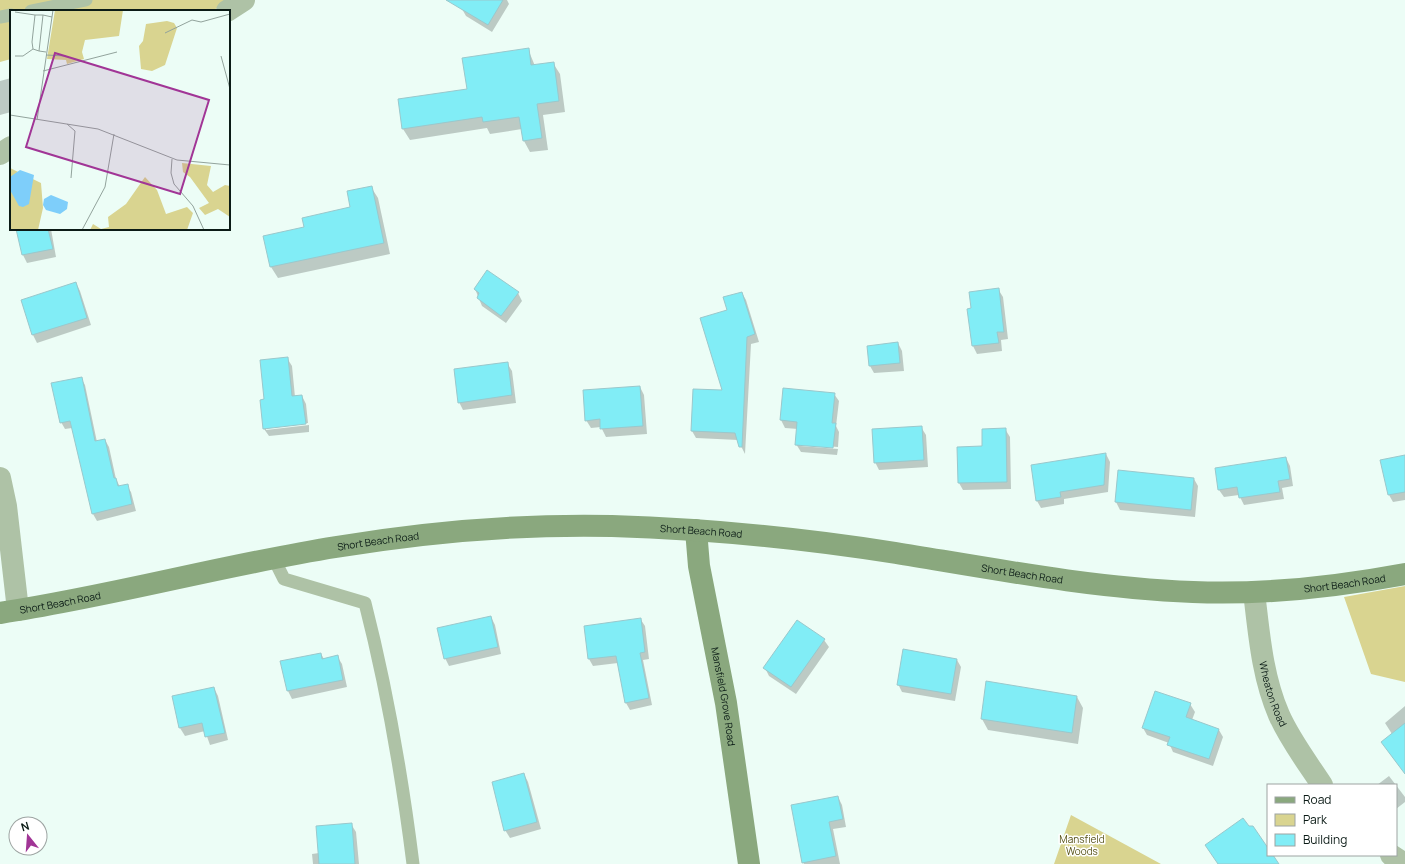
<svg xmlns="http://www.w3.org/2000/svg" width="1405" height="864" font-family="Manrope,sans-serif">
  <rect width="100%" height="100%" fill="#ecfdf6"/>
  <path fill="#d9d490" d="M 0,0 L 231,0 L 212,11 L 11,11 L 11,59 L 0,62 Z
    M 1405,586 L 1405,682 L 1371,674 L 1344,597 Z
    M 1071,815 L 1161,864 L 1054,864 Z"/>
  <path fill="#0003" d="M 467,0 L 507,0 L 509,4 L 492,32 L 466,16 L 462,9 Z
    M 528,49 L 535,66 L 553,63 L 560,74 L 565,112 L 543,115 L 548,150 L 530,152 L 524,141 L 522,129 L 490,134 L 487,128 L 410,140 L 403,129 L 468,90 Z
    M 11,78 L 11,112 L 0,115 L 0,81 Z
    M 371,187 L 378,198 L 390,254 L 278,278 L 271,267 L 264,237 L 305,228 L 352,208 Z
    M 17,229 L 51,229 L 56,257 L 27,263 L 23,255 Z
    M 76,283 L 80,291 L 91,325 L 37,343 L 33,335 L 22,301 Z
    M 475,289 L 518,293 L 522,301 L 506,323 L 482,306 Z
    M 998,289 L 1003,297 L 1008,339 L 1001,340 L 1002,351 L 977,354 L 973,346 L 968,310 L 972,309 Z
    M 742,293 L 746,300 L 759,342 L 751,344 L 745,454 L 738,440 L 696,438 L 692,431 L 723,392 L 728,310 Z
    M 898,343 L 902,351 L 904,371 L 874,373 L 870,366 Z
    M 287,358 L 292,366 L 295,397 L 302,396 L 306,404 L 308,423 L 266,428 L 266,430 L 309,425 L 309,432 L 269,436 L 264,429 L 266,400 Z
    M 507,363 L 512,371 L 516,403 L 463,410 L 459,402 Z
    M 81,378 L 85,385 L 97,442 L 105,440 L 109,447 L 116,479 L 120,487 L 127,486 L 131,492 L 136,511 L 97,521 L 93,514 L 72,428 L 65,429 L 61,422 Z
    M 640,387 L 644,395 L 647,434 L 606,437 L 601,427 L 591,428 L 586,420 Z
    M 834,394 L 839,401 L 836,426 L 839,432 L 838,447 L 800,444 L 800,446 L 838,449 L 837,455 L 801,452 L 796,444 L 798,429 L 785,428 L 781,420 Z
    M 921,427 L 926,435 L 928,467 L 879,470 L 875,462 Z
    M 1005,429 L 1010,437 L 1011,489 L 963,490 L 959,483 Z
    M 1106,454 L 1110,462 L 1108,492 L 1064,499 L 1064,504 L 1041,508 L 1037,501 L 1032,466 Z
    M 1405,457 L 1405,500 L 1393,502 L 1389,495 Z
    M 1286,458 L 1290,466 L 1293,486 L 1282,488 L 1284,499 L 1244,505 L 1239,495 L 1224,497 L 1219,490 Z
    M 1194,479 L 1198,486 L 1195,517 L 1120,510 L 1116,502 Z
    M 491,617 L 495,625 L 501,654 L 449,666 L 445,658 Z
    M 641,620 L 645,626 L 649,659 L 643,660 L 652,705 L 630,710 L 626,703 L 618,663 L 593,666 L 589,659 L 585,627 Z
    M 824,640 L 829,647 L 796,694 L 769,676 L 765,668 Z
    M 321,654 L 324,659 L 337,656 L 342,664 L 347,687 L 292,699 L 288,691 L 282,662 Z
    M 957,660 L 961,667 L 955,701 L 902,692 L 898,684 Z
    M 214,688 L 218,696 L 228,740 L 210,745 L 205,731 L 185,736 L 180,728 L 173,697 Z
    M 1077,697 L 1083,708 L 1078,744 L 988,730 L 982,719 Z
    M 1190,704 L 1195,712 L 1192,720 L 1219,730 L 1223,737 L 1213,766 L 1173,752 L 1169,743 L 1147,735 L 1143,728 Z
    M 1405,706 L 1405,761 L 1399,766 L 1382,742 L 1392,734 L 1385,723 Z
    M 524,774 L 528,782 L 541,829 L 510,838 L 505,830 Z
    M 1389,776 L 1405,797 L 1405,802 L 1396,809 L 1396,785 L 1377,785 Z
    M 838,797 L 842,805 L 846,827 L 833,829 L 840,864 L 804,864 L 803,862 Z
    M 351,824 L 356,832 L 359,864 L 313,864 L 312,854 L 319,853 Z"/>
  <path fill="#81edf6" stroke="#9ac8cc" d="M 446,0 L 503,0 L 488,25 Z
    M 529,48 L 531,65 L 554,62 L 559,101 L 537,104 L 542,138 L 523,141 L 519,117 L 483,122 L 482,117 L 402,129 L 398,99 L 467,89 L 462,58 Z
    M 372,186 L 384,243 L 270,267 L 263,236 L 304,227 L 302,218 L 350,207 L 347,191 Z
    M 16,229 L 48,229 L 53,249 L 22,255 Z
    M 487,270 L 519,292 L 501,316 L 477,298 L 479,293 L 474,289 Z
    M 76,282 L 87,318 L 32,335 L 21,300 Z
    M 999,288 L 1004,332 L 997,332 L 999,343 L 972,346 L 967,309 L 971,308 L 969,292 Z
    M 742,292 L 755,334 L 747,337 L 742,447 L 739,447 L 735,433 L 691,431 L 693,389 L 722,390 L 700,318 L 727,310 L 723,297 Z
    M 898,342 L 900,363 L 869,366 L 867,346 Z
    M 288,357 L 292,396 L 302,395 L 306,424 L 263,429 L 260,400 L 264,399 L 260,360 Z
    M 508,362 L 512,395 L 458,403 L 454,369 Z
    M 82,377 L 95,441 L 105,439 L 114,478 L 116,478 L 118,486 L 128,484 L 132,504 L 92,514 L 70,421 L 60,423 L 51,383 Z
    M 640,386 L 643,426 L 600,429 L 600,419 L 585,421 L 583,390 Z
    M 783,388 L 835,393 L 832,423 L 836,423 L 833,448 L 795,445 L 797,422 L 780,420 Z
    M 922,426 L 924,460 L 874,463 L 872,429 Z
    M 1006,428 L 1007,482 L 958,483 L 957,447 L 982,446 L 982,429 Z
    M 1106,453 L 1104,485 L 1060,492 L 1061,497 L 1036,501 L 1031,465 Z
    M 1405,455 L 1405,492 L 1388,495 L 1380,460 Z
    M 1286,457 L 1290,479 L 1278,481 L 1280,492 L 1239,498 L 1237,487 L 1218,490 L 1215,468 Z
    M 1118,470 L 1194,478 L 1191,510 L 1115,502 Z
    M 491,616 L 498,647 L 444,659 L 437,628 Z
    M 641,618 L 645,652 L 640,653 L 649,698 L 625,703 L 616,656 L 588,659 L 584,626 Z
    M 797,620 L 825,639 L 791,687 L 763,668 Z
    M 903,649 L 957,659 L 951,694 L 897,685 Z
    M 321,653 L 322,659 L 338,655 L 343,680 L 287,691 L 280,661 Z
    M 986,681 L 1077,696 L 1072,733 L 981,719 Z
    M 214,687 L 225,733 L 205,737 L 202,723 L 179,728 L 172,696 Z
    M 1155,691 L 1191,703 L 1186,717 L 1219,729 L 1209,759 L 1167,745 L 1170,737 L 1142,728 Z
    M 1405,723 L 1405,774 L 1381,742 Z
    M 524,773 L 537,822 L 504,831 L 492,782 Z
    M 838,796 L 843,819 L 829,822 L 836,856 L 802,863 L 791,805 Z
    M 1243,818 L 1249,826 L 1253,826 L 1268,848 L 1268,855 L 1273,855 L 1279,864 L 1218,864 L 1205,845 Z
    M 352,823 L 355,864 L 319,864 L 316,826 Z"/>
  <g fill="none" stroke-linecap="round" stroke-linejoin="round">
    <path stroke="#aec2a6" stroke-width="13" d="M 31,11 L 86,0
      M 0,17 L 11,15
      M 274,559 L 284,579 L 365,603 C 387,689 402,776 413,864"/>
    <g stroke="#aec2a6" stroke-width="22">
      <path d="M 227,11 L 244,0"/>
      <path d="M 0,154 L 11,147"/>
      <path d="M 0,478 L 6,506 L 18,610"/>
      <path id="s1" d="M 1254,592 C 1259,633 1262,676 1279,715 C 1290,740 1307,762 1322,785"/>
      <path d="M 1391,855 L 1405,864"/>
    </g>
    <g stroke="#8aa87e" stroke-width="22">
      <path id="s2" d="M 696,530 L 699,566 L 726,703 L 749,864"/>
      <path id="s3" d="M 0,613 C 113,596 223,565 336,547 C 427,532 520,524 612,526 C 707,529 802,538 896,553 C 994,569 1093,588 1193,592 C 1264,595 1335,587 1405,574"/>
    </g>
  </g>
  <g text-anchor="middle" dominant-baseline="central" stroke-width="3" stroke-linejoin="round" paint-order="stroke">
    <g font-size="10" fill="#0b1b16" stroke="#fff">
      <text stroke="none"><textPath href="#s3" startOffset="709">Short Beach Road</textPath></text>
      <text stroke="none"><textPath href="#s3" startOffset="385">Short Beach Road</textPath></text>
      <text stroke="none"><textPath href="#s3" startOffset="1033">Short Beach Road</textPath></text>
      <text stroke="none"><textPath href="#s3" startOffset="1357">Short Beach Road</textPath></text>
      <text stroke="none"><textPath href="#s3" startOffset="61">Short Beach Road</textPath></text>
      <text stroke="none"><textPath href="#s1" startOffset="104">Wheaton Road</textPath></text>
      <text stroke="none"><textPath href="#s2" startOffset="169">Mansfield Grove Road</textPath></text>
    </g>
    <g font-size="10" fill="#575217" stroke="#fff">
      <text x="1082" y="839">Mansfield<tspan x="1082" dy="12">Woods</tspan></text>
    </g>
  </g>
  <g transform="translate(10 10)">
    <rect width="220" height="220" fill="#ecfdf6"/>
    <path d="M 45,0 L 113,0 L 109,26 L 75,30 L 72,42 L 74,49 L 57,54 L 56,50 L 37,49 ZM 157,11 L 164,13 L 167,18 L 155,55 L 142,61 L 131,59 L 129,36 L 133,31 L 136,14 ZM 172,153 L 201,156 L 197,175 L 203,182 L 215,175 L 220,176 L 220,207 L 208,199 L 195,205 L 189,198 L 199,193 L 180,167 L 173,162 ZM 0,158 L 31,173 L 33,198 L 28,220 L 0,220 ZM 135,167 L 147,180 L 156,204 L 177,197 L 183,203 L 177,220 L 80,220 L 83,214 L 91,219 L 99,217 L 98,207 L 116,194 Z" fill="#d9d490"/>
    <path d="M 10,160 L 24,165 L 19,194 L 13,197 L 9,196 L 0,180 L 0,167 ZM 41,185 L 58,192 L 57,199 L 50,204 L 36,200 L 33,195 L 34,189 Z" fill="#7ecefa"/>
    <path fill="none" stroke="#92a39c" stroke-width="1" d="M 5,2 L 25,5M 155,23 L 182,10 L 191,12 L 220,4M 29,41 L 23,39 L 22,32 L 25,5 L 33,5M 36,42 L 29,41 L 33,5 L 42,7M 36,45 L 56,46M 5,46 L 13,46 L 23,39M 211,46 L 220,79M 33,61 L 107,42M 0,105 L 88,119 L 167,150 L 220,155M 27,110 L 43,0M 57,114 L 65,121 L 61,168M 162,149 L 161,163 L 164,174 L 183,196 L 194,220M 72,220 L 95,177 L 104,124"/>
    <path fill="#a13596" fill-opacity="0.15" stroke="#a13596" stroke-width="2" d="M 45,43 L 199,90 L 170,184 L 16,137 Z"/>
    <rect width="220" height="220" fill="none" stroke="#0b1b16" stroke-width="2"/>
  </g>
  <rect x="1267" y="784" width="130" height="72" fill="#ffffff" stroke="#9da4a2"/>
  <rect x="1275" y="797" width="20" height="6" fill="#8aa87e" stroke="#9da4a2"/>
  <text x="1303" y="804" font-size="12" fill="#0b1b16">Road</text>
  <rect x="1275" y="814" width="20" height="12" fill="#d9d490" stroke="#9da4a2"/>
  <text x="1303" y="824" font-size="12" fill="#0b1b16">Park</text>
  <rect x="1275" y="834" width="20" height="12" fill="#81edf6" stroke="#9da4a2"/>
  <text x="1303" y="844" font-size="12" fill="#0b1b16">Building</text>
  <g transform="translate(28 836) rotate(343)"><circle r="19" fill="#ffffff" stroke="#9da4a2"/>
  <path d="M0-3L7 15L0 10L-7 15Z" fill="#a13596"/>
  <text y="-6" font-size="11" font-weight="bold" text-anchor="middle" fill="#0b1b16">N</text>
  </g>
</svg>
